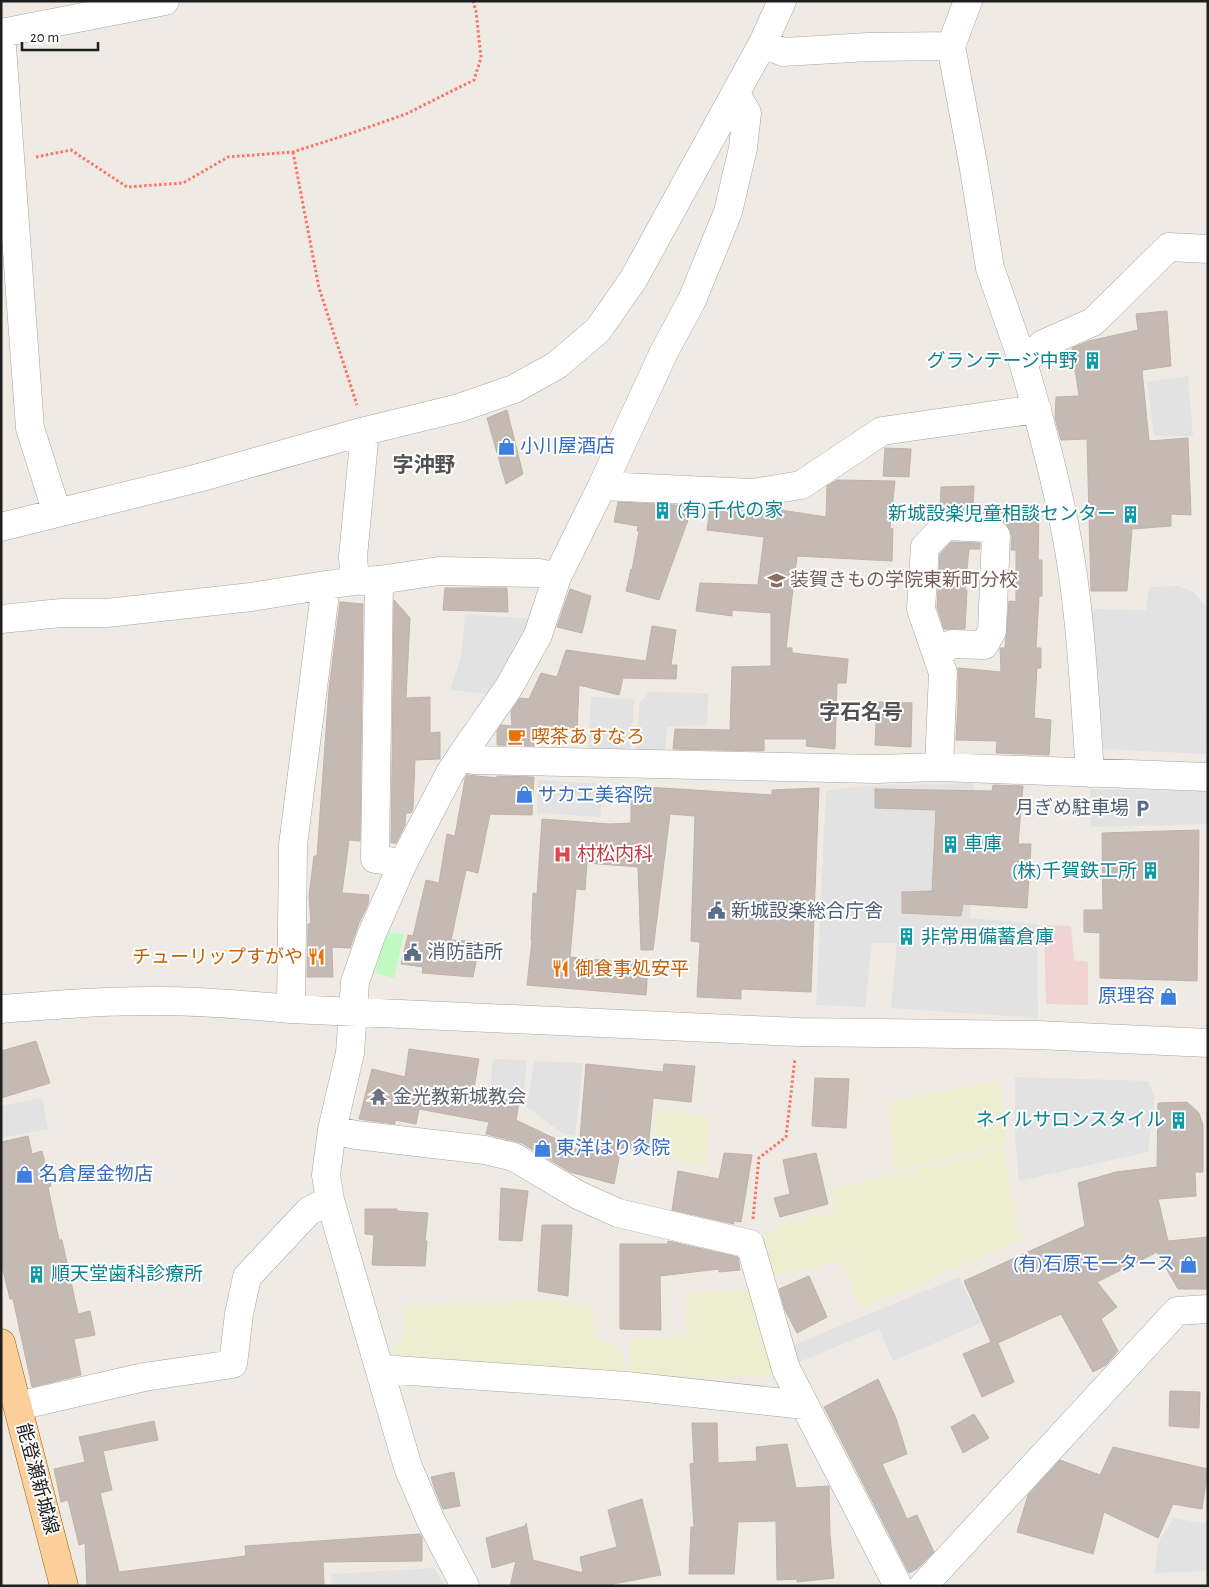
<svg xmlns="http://www.w3.org/2000/svg" width="1209" height="1587" font-family="'Alegreya Sans','Noto Sans JP',sans-serif">
  <rect width="100%" height="100%" fill="#efebe4"/>
  <path fill="#f0d3d3" d="M 1044,925 L 1071,926 L 1074,960 L 1088,962 L 1088,1005 L 1046,1004 Z"/>
  <path fill="#edeecf" d="M 1000,1081 L 1006,1145 L 895,1171 L 888,1101 Z
    M 657,1109 L 710,1116 L 707,1166 L 656,1156 Z
    M 1003,1149 L 1021,1240 L 861,1309 L 842,1261 L 771,1277 L 760,1242 L 781,1224 L 835,1211 L 831,1189 Z
    M 748,1290 L 778,1377 L 629,1378 L 631,1340 L 686,1335 L 687,1293 Z
    M 542,1300 L 589,1303 L 597,1339 L 622,1348 L 621,1379 L 395,1362 L 394,1341 L 405,1340 L 403,1306 Z"/>
  <path fill="#c0fac2" d="M 386,932 L 404,934 L 394,978 L 375,973 Z"/>
  <path fill="#e2e2e2" d="M 1188,376 L 1193,436 L 1154,436 L 1147,382 Z
    M 1178,586 L 1194,592 L 1208,610 L 1206,754 L 1099,749 L 1091,609 L 1146,610 L 1149,587 Z
    M 465,614 L 532,619 L 492,694 L 450,690 L 461,658 Z
    M 649,692 L 708,693 L 707,725 L 667,727 L 665,755 L 635,754 L 640,702 Z
    M 591,697 L 634,699 L 631,752 L 588,752 Z
    M 538,780 L 604,784 L 600,817 L 537,813 Z
    M 974,783 L 970,918 L 1037,924 L 1038,1018 L 891,1008 L 897,943 L 872,943 L 865,1007 L 816,1005 L 826,791 L 861,786 Z
    M 1090,789 L 1208,791 L 1208,824 L 1091,827 Z
    M 493,1059 L 527,1060 L 523,1095 L 490,1089 Z
    M 534,1061 L 583,1063 L 575,1136 L 562,1133 L 527,1107 Z
    M 1015,1077 L 1148,1081 L 1155,1098 L 1148,1152 L 1019,1181 L 1015,1139 Z
    M 42,1098 L 48,1129 L 1,1138 L 1,1106 Z
    M 959,1277 L 981,1323 L 893,1361 L 879,1329 L 792,1365 L 786,1348 Z
    M 1174,1518 L 1208,1524 L 1208,1571 L 1155,1573 L 1158,1542 Z
    M 434,1568 L 446,1586 L 331,1586 L 331,1574 Z"/>
  <path fill="#c4bab3" stroke="#c1b1a6" d="M 1167,311 L 1171,366 L 1142,370 L 1149,441 L 1188,438 L 1191,515 L 1171,514 L 1171,526 L 1132,529 L 1127,591 L 1091,591 L 1087,439 L 1061,440 L 1055,418 L 1056,397 L 1079,396 L 1072,348 L 1089,341 L 1138,330 L 1136,314 Z
    M 507,410 L 523,474 L 506,484 L 487,418 Z
    M 885,448 L 911,449 L 909,477 L 883,476 Z
    M 837,480 L 895,481 L 890,528 L 893,529 L 892,561 L 797,556 L 786,648 L 792,648 L 792,653 L 848,659 L 846,683 L 837,683 L 835,749 L 806,746 L 807,739 L 764,739 L 764,751 L 673,749 L 675,729 L 730,730 L 732,667 L 771,666 L 771,613 L 732,610 L 732,616 L 696,611 L 700,583 L 758,585 L 764,537 L 707,530 L 710,507 L 759,513 L 759,508 L 761,507 L 826,517 L 827,486 Z
    M 974,486 L 973,508 L 1039,511 L 1038,560 L 1042,560 L 1042,596 L 1039,596 L 1036,648 L 1041,648 L 1041,668 L 1037,668 L 1034,718 L 1051,720 L 1049,755 L 996,753 L 997,741 L 956,740 L 958,703 L 958,668 L 1001,672 L 1000,648 L 1005,648 L 1009,601 L 1016,602 L 1016,550 L 1011,550 L 1012,536 L 1007,525 L 999,517 L 989,512 L 940,511 L 941,487 Z
    M 618,502 L 693,506 L 659,600 L 626,591 L 631,569 L 632,570 L 639,531 L 637,531 L 638,526 L 614,522 Z
    M 951,542 L 980,543 L 980,549 L 969,549 L 965,590 L 967,590 L 965,629 L 944,629 L 937,607 L 940,554 Z
    M 445,588 L 507,588 L 508,612 L 443,610 Z
    M 570,589 L 591,596 L 582,633 L 557,627 Z
    M 394,600 L 410,618 L 406,698 L 430,697 L 430,733 L 440,732 L 440,759 L 415,760 L 413,809 L 411,813 L 406,813 L 405,825 L 396,843 L 391,843 Z
    M 340,602 L 363,604 L 360,841 L 349,840 L 342,893 L 369,895 L 368,904 L 359,923 L 350,948 L 332,947 L 333,977 L 307,977 L 308,924 L 311,924 L 309,896 L 314,856 L 317,856 L 329,689 Z
    M 652,626 L 676,630 L 671,665 L 677,665 L 676,679 L 623,678 L 619,695 L 579,685 L 577,730 L 534,726 L 534,746 L 497,745 L 497,731 L 501,725 L 512,726 L 511,711 L 520,698 L 529,699 L 541,673 L 557,677 L 566,650 L 646,661 Z
    M 877,702 L 912,703 L 911,747 L 875,745 Z
    M 467,775 L 497,778 L 497,776 L 534,777 L 532,815 L 490,814 L 478,873 L 466,870 L 451,940 L 480,942 L 473,977 L 422,973 L 423,967 L 401,964 L 408,935 L 413,936 L 426,880 L 439,883 L 447,834 L 455,836 L 465,779 Z
    M 993,785 L 1023,786 L 1018,844 L 1031,844 L 1027,908 L 963,904 L 961,916 L 902,913 L 902,892 L 932,891 L 936,810 L 875,808 L 875,789 L 992,791 Z
    M 631,786 L 772,795 L 772,790 L 819,788 L 811,992 L 741,989 L 741,999 L 697,997 L 700,942 L 691,941 L 695,816 L 670,814 L 653,950 L 641,950 L 638,867 L 587,863 L 585,890 L 576,889 L 570,957 L 620,962 L 620,959 L 648,965 L 646,995 L 527,985 L 532,941 L 531,940 L 533,893 L 537,894 L 542,819 L 610,824 L 631,823 Z
    M 1199,830 L 1197,981 L 1100,978 L 1100,933 L 1084,932 L 1084,910 L 1103,910 L 1102,833 Z
    M 36,1041 L 50,1083 L 1,1098 L 1,1051 Z
    M 409,1049 L 479,1059 L 473,1094 L 519,1102 L 516,1120 L 579,1150 L 586,1064 L 663,1072 L 664,1064 L 695,1066 L 691,1102 L 653,1098 L 648,1150 L 621,1148 L 614,1184 L 570,1172 L 522,1143 L 486,1134 L 489,1122 L 419,1109 L 416,1124 L 395,1120 L 395,1124 L 359,1119 L 372,1069 L 405,1077 Z
    M 815,1078 L 849,1079 L 846,1128 L 812,1126 Z
    M 1187,1102 L 1199,1113 L 1203,1125 L 1203,1172 L 1195,1172 L 1196,1196 L 1158,1199 L 1168,1241 L 1208,1237 L 1208,1289 L 1178,1289 L 1157,1252 L 1097,1282 L 1117,1307 L 1101,1319 L 1118,1351 L 1106,1365 L 1093,1372 L 1061,1314 L 998,1343 L 1014,1382 L 982,1397 L 963,1354 L 991,1342 L 964,1281 L 1085,1226 L 1078,1183 L 1116,1172 L 1157,1167 L 1158,1103 Z
    M 28,1136 L 32,1154 L 42,1151 L 51,1186 L 48,1187 L 59,1240 L 62,1240 L 78,1314 L 90,1311 L 95,1335 L 74,1339 L 81,1375 L 32,1387 L 13,1299 L 10,1299 L 1,1262 L 1,1142 Z
    M 724,1153 L 752,1155 L 741,1222 L 733,1221 L 734,1224 L 672,1210 L 678,1171 L 719,1179 Z
    M 816,1153 L 828,1204 L 780,1217 L 774,1198 L 790,1194 L 783,1160 Z
    M 501,1188 L 528,1191 L 522,1241 L 499,1240 Z
    M 365,1209 L 397,1209 L 397,1211 L 428,1213 L 425,1241 L 427,1241 L 425,1266 L 372,1265 L 374,1235 L 365,1234 Z
    M 542,1225 L 572,1225 L 568,1296 L 538,1291 Z
    M 668,1241 L 738,1257 L 740,1270 L 719,1272 L 719,1269 L 660,1276 L 661,1330 L 620,1329 L 620,1244 L 668,1244 Z
    M 809,1276 L 827,1317 L 797,1333 L 785,1310 L 779,1289 Z
    M 878,1379 L 896,1418 L 907,1454 L 882,1464 L 907,1519 L 917,1515 L 934,1552 L 918,1568 L 909,1573 L 824,1407 Z
    M 1170,1391 L 1200,1392 L 1199,1428 L 1169,1426 Z
    M 974,1414 L 989,1438 L 963,1453 L 951,1427 Z
    M 154,1421 L 158,1440 L 103,1451 L 112,1490 L 100,1493 L 119,1572 L 246,1556 L 245,1546 L 420,1534 L 422,1537 L 422,1561 L 323,1562 L 324,1586 L 87,1586 L 85,1543 L 79,1545 L 68,1500 L 61,1502 L 54,1469 L 85,1462 L 79,1437 Z
    M 692,1423 L 717,1423 L 718,1463 L 757,1461 L 756,1447 L 787,1444 L 796,1488 L 829,1486 L 830,1535 L 834,1578 L 797,1582 L 797,1579 L 777,1580 L 776,1521 L 738,1522 L 734,1574 L 689,1574 L 691,1527 L 694,1527 L 690,1464 L 694,1463 Z
    M 1113,1447 L 1208,1469 L 1202,1509 L 1173,1504 L 1158,1538 L 1104,1512 L 1093,1554 L 1017,1532 L 1028,1495 L 1060,1460 L 1100,1475 Z
    M 454,1472 L 460,1506 L 443,1509 L 434,1487 L 431,1477 Z
    M 642,1499 L 661,1575 L 613,1584 L 613,1586 L 510,1586 L 516,1561 L 492,1568 L 486,1538 L 525,1526 L 526,1523 L 533,1560 L 583,1573 L 580,1557 L 617,1547 L 608,1510 Z"/>
  <g fill="none" stroke-linecap="round" stroke-linejoin="round">
    <defs>
      <path id="minor" d="M 968,1 L 951,46 L 973,163 L 990,268 L 1023,362
        M 1,33 L 165,1
        M 1,34 L 30,428 L 57,513
        M 763,43 L 783,52 L 869,47 L 951,46
        M 602,486 L 752,493 L 801,485 L 882,431 L 1037,409
        M 1,527 L 202,477 L 365,431 L 459,408 L 514,389 L 557,365 L 598,330 L 633,280 L 763,43 L 782,1
        M 379,580 L 375,859 L 403,863
        M 361,581 L 379,580 L 439,571 L 539,573 L 557,577
        M 1,619 L 61,613 L 107,613 L 251,597 L 326,585
        M 937,654 L 952,644 L 984,645 L 992,631 L 996,536 L 988,528 L 945,526 L 925,547 L 921,609 L 943,673 L 939,767
        M 461,756 L 509,687 L 538,635 L 557,577 L 602,486 L 664,352 L 692,300 L 728,212 L 743,148 L 747,113 L 736,94
        M 1090,773 C 1084,691 1081,608 1065,528 C 1054,472 1039,417 1023,362 L 1043,344 L 1093,322 L 1169,247 L 1208,249
        M 1,1009 C 55,1005 108,1000 161,1001 C 204,1001 248,1005 291,1009 L 798,1032 L 1037,1035 L 1208,1043
        M 291,1009 L 293,845 L 326,585 L 355,581 L 353,557 L 365,431
        M 332,1130 L 356,1135 L 485,1150 L 514,1157 L 578,1195 L 618,1213 L 750,1244 L 786,1369 L 898,1586
        M 381,1369 L 627,1386 L 804,1405
        M 18,1406 L 144,1377 L 233,1364 L 239,1314 L 247,1277 L 309,1211 L 330,1200
        M 465,1586 L 431,1521 L 408,1467 L 330,1200 L 326,1175 L 332,1130 L 350,1053 L 355,982 L 371,936 L 403,863 L 450,773 L 461,756 L 473,760 L 876,769 L 939,767 L 1208,777
        M 923,1586 L 1177,1311 L 1208,1309"/>
      <path id="major" d="M 1,1343 L 64,1586"/>
    </defs>
    <use href="#minor" stroke="#a5a5a5" stroke-width="29"/>
    <use href="#major" stroke="#986000" stroke-width="29"/>
    <path stroke="#fc7268" stroke-width="3" stroke-dasharray="2.5 2.5" stroke-linecap="butt" d="M 293,152 L 319,288 L 357,405
      M 36,157 L 71,150 L 127,187 L 183,183 L 228,157 L 293,152 L 349,134 L 406,114 L 474,80 L 481,58 L 476,11 L 473,1
      M 753,1219 L 759,1158 L 786,1137 L 795,1058"/>
    <use href="#minor" stroke="#fff" stroke-width="28"/>
    <use href="#major" stroke="#fdcf9b" stroke-width="28"/>
  </g>
  <defs>
    <symbol id="building-bare" viewBox="-9 -9 18 18"><path d="M-4-6H4V6H1V3H-1V6H-4ZM-2.5-4.3h1.7v1.8h-1.7ZM.8-4.3h1.7v1.8H.8ZM-2.5-1h1.7V.8h-1.7ZM.8-1h1.7V.8H.8Z" fill="#0f9aa8" stroke="#fff" stroke-width="2.5" paint-order="stroke"/></symbol>
    <symbol id="shop-bare" viewBox="-9 -9 18 18"><path d="M-5-2.5h2.3a2.7 3.5 0 0 1 5.4 0H5L5.5 6h-11ZM-1.5-2.5h3a1.5 2.3 0 0 0-3 0Z" fill="#3f7fe0" stroke="#fff" stroke-width="2.5" paint-order="stroke"/></symbol>
    <symbol id="school-bare" viewBox="-9 -9 18 18"><path d="M0-5L7-2L0 1L-7-2ZM-4 1L0 2.5L4 1V4Q0 6-4 4Z" fill="#8d6e63" stroke="#fff" stroke-width="2.5" paint-order="stroke"/></symbol>
    <symbol id="cafe-bare" viewBox="-9 -9 18 18"><path d="M-5.5-4.5H6V0H3Q3 3.5 0 3.5H-2.5Q-5.5 3.5-5.5 0ZM3-3.2v2h1.7v-2ZM-6 4.5H4V6H-6Z" fill="#e8710a" stroke="#fff" stroke-width="2.5" paint-order="stroke"/></symbol>
    <symbol id="parking-bare" viewBox="-9 -9 18 18"><path d="M-3.5-5.5H1a3.5 3.5 0 0 1 0 7H-1V5.5H-3.5ZM-1-3.4V-.6H.8a1.4 1.4 0 0 0 0-2.8Z" fill="#5c6f8a" stroke="#fff" stroke-width="2.5" paint-order="stroke"/></symbol>
    <symbol id="hospital-bare" viewBox="-9 -9 18 18"><path d="M-5-5h3v3.5h4V-5h3V5h-3V1.5h-4V5h-3Z" fill="#e0444e" stroke="#fff" stroke-width="2.5" paint-order="stroke"/></symbol>
    <symbol id="civic-bare" viewBox="-9 -9 18 18"><path d="M-.6-6.5H3V-4.5H.6V-3L4-1V1h2V6H-6V1h2V-1L-.6-3ZM-1.2 2.5V6h2.4V2.5Z" fill="#5c6f8a" stroke="#fff" stroke-width="2.5" paint-order="stroke"/></symbol>
    <symbol id="restaurant-bare" viewBox="-9 -9 18 18"><path d="M-5-6h1v4h1v-4h1v4h1v-4h1v5L-1.5 .5V6h-2V.5L-5-1ZM5-6V6H3V1.5H1.5Q1.5-4 5-6Z" fill="#e8710a" stroke="#fff" stroke-width="2.5" paint-order="stroke"/></symbol>
    <symbol id="temple-bare" viewBox="-9 -9 18 18"><path d="M0-6L5-2H3V0L6.5 2.5H4V6H1.5V3h-3V6H-4V2.5H-6.5L-3 0V-2H-5Z" fill="#6b7280" stroke="#fff" stroke-width="2.5" paint-order="stroke"/></symbol>
  </defs>
  <g fill-rule="evenodd">
    <use href="#building-bare" x="1080" y="348" width="25" height="25"/>
    <use href="#shop-bare" x="494" y="434" width="25" height="25"/>
    <use href="#building-bare" x="650" y="498" width="25" height="25"/>
    <use href="#building-bare" x="1118" y="502" width="25" height="25"/>
    <use href="#school-bare" x="764" y="568" width="25" height="25"/>
    <use href="#cafe-bare" x="504" y="724" width="25" height="25"/>
    <use href="#shop-bare" x="512" y="782" width="25" height="25"/>
    <use href="#parking-bare" x="1130" y="796" width="25" height="25"/>
    <use href="#building-bare" x="938" y="832" width="25" height="25"/>
    <use href="#hospital-bare" x="550" y="842" width="25" height="25"/>
    <use href="#building-bare" x="1138" y="858" width="25" height="25"/>
    <use href="#civic-bare" x="704" y="898" width="25" height="25"/>
    <use href="#building-bare" x="894" y="924" width="25" height="25"/>
    <use href="#civic-bare" x="400" y="940" width="25" height="25"/>
    <use href="#restaurant-bare" x="304" y="944" width="25" height="25"/>
    <use href="#restaurant-bare" x="548" y="956" width="25" height="25"/>
    <use href="#shop-bare" x="1156" y="984" width="25" height="25"/>
    <use href="#temple-bare" x="366" y="1084" width="25" height="25"/>
    <use href="#building-bare" x="1166" y="1108" width="25" height="25"/>
    <use href="#shop-bare" x="530" y="1136" width="25" height="25"/>
    <use href="#shop-bare" x="12" y="1162" width="25" height="25"/>
    <use href="#shop-bare" x="1176" y="1252" width="25" height="25"/>
    <use href="#building-bare" x="24" y="1262" width="25" height="25"/>
  </g>
  <g text-anchor="middle" dominant-baseline="central" stroke-width="4" stroke-linejoin="round" paint-order="stroke">
    <g font-size="19" fill="#0d838f" stroke="#fff" text-anchor="end">
      <text x="1078" y="361">グランテージ中野</text>
      <text x="677" y="510" text-anchor="start">(有)千代の家</text>
      <text x="1116" y="514">新城設楽児童相談センター</text>
      <text x="964" y="844" text-anchor="start">車庫</text>
      <text x="1137" y="871">(株)千賀鉄工所</text>
      <text x="921" y="937" text-anchor="start">非常用備蓄倉庫</text>
      <text x="1165" y="1120">ネイルサロンスタイル</text>
      <text x="51" y="1274" text-anchor="start">順天堂歯科診療所</text>
    </g>
    <g font-size="19" fill="#366cbe" stroke="#fff" text-anchor="start">
      <text x="520" y="446">小川屋酒店</text>
      <text x="538" y="795">サカエ美容院</text>
      <text x="1155" y="996" text-anchor="end">原理容</text>
      <text x="556" y="1148">東洋はり灸院</text>
      <text x="39" y="1174">名倉屋金物店</text>
      <text x="1175" y="1264" text-anchor="end">(有)石原モータース</text>
    </g>
    <g font-size="19" fill="#785e54" stroke="#fff" text-anchor="start">
      <text x="790" y="580">装賀きもの学院東新町分校</text>
    </g>
    <g font-size="19" fill="#c56008" stroke="#fff" text-anchor="start">
      <text x="531" y="737">喫茶あすなろ</text>
      <text x="303" y="957" text-anchor="end">チューリップすがや</text>
      <text x="575" y="969">御食事処安平</text>
    </g>
    <g font-size="19" fill="#4e5e75" stroke="#fff" text-anchor="start">
      <text x="1129" y="808" text-anchor="end">月ぎめ駐車場</text>
      <text x="731" y="911">新城設楽総合庁舎</text>
      <text x="427" y="952">消防詰所</text>
    </g>
    <g font-size="19" fill="#be3a42" stroke="#fff" text-anchor="start">
      <text x="577" y="854">村松内科</text>
    </g>
    <g font-size="19" fill="#5b616d" stroke="#fff" text-anchor="start">
      <text x="393" y="1097">金光教新城教会</text>
    </g>
    <g font-size="19" fill="#1e1e1e" stroke="#fff">
      <text transform="translate(37 1479) rotate(75)">能登瀬新城線</text>
    </g>
    <g font-size="21" font-weight="bold" fill="#515151" stroke="#fff">
      <text x="424" y="465">字沖野</text>
      <text x="861" y="712">字石名号</text>
    </g>
  </g>
  <rect width="1209" height="1587" fill="none" stroke="#1e1e1e" stroke-width="5"/>
  <path d="M22 42v8h76v-8" fill="none" stroke="#1e1e1e" stroke-width="2.5"/>
  <text x="30" y="42" font-size="15" fill="#1e1e1e" stroke="#ffffff" stroke-width="4" paint-order="stroke">20 m</text>
</svg>
